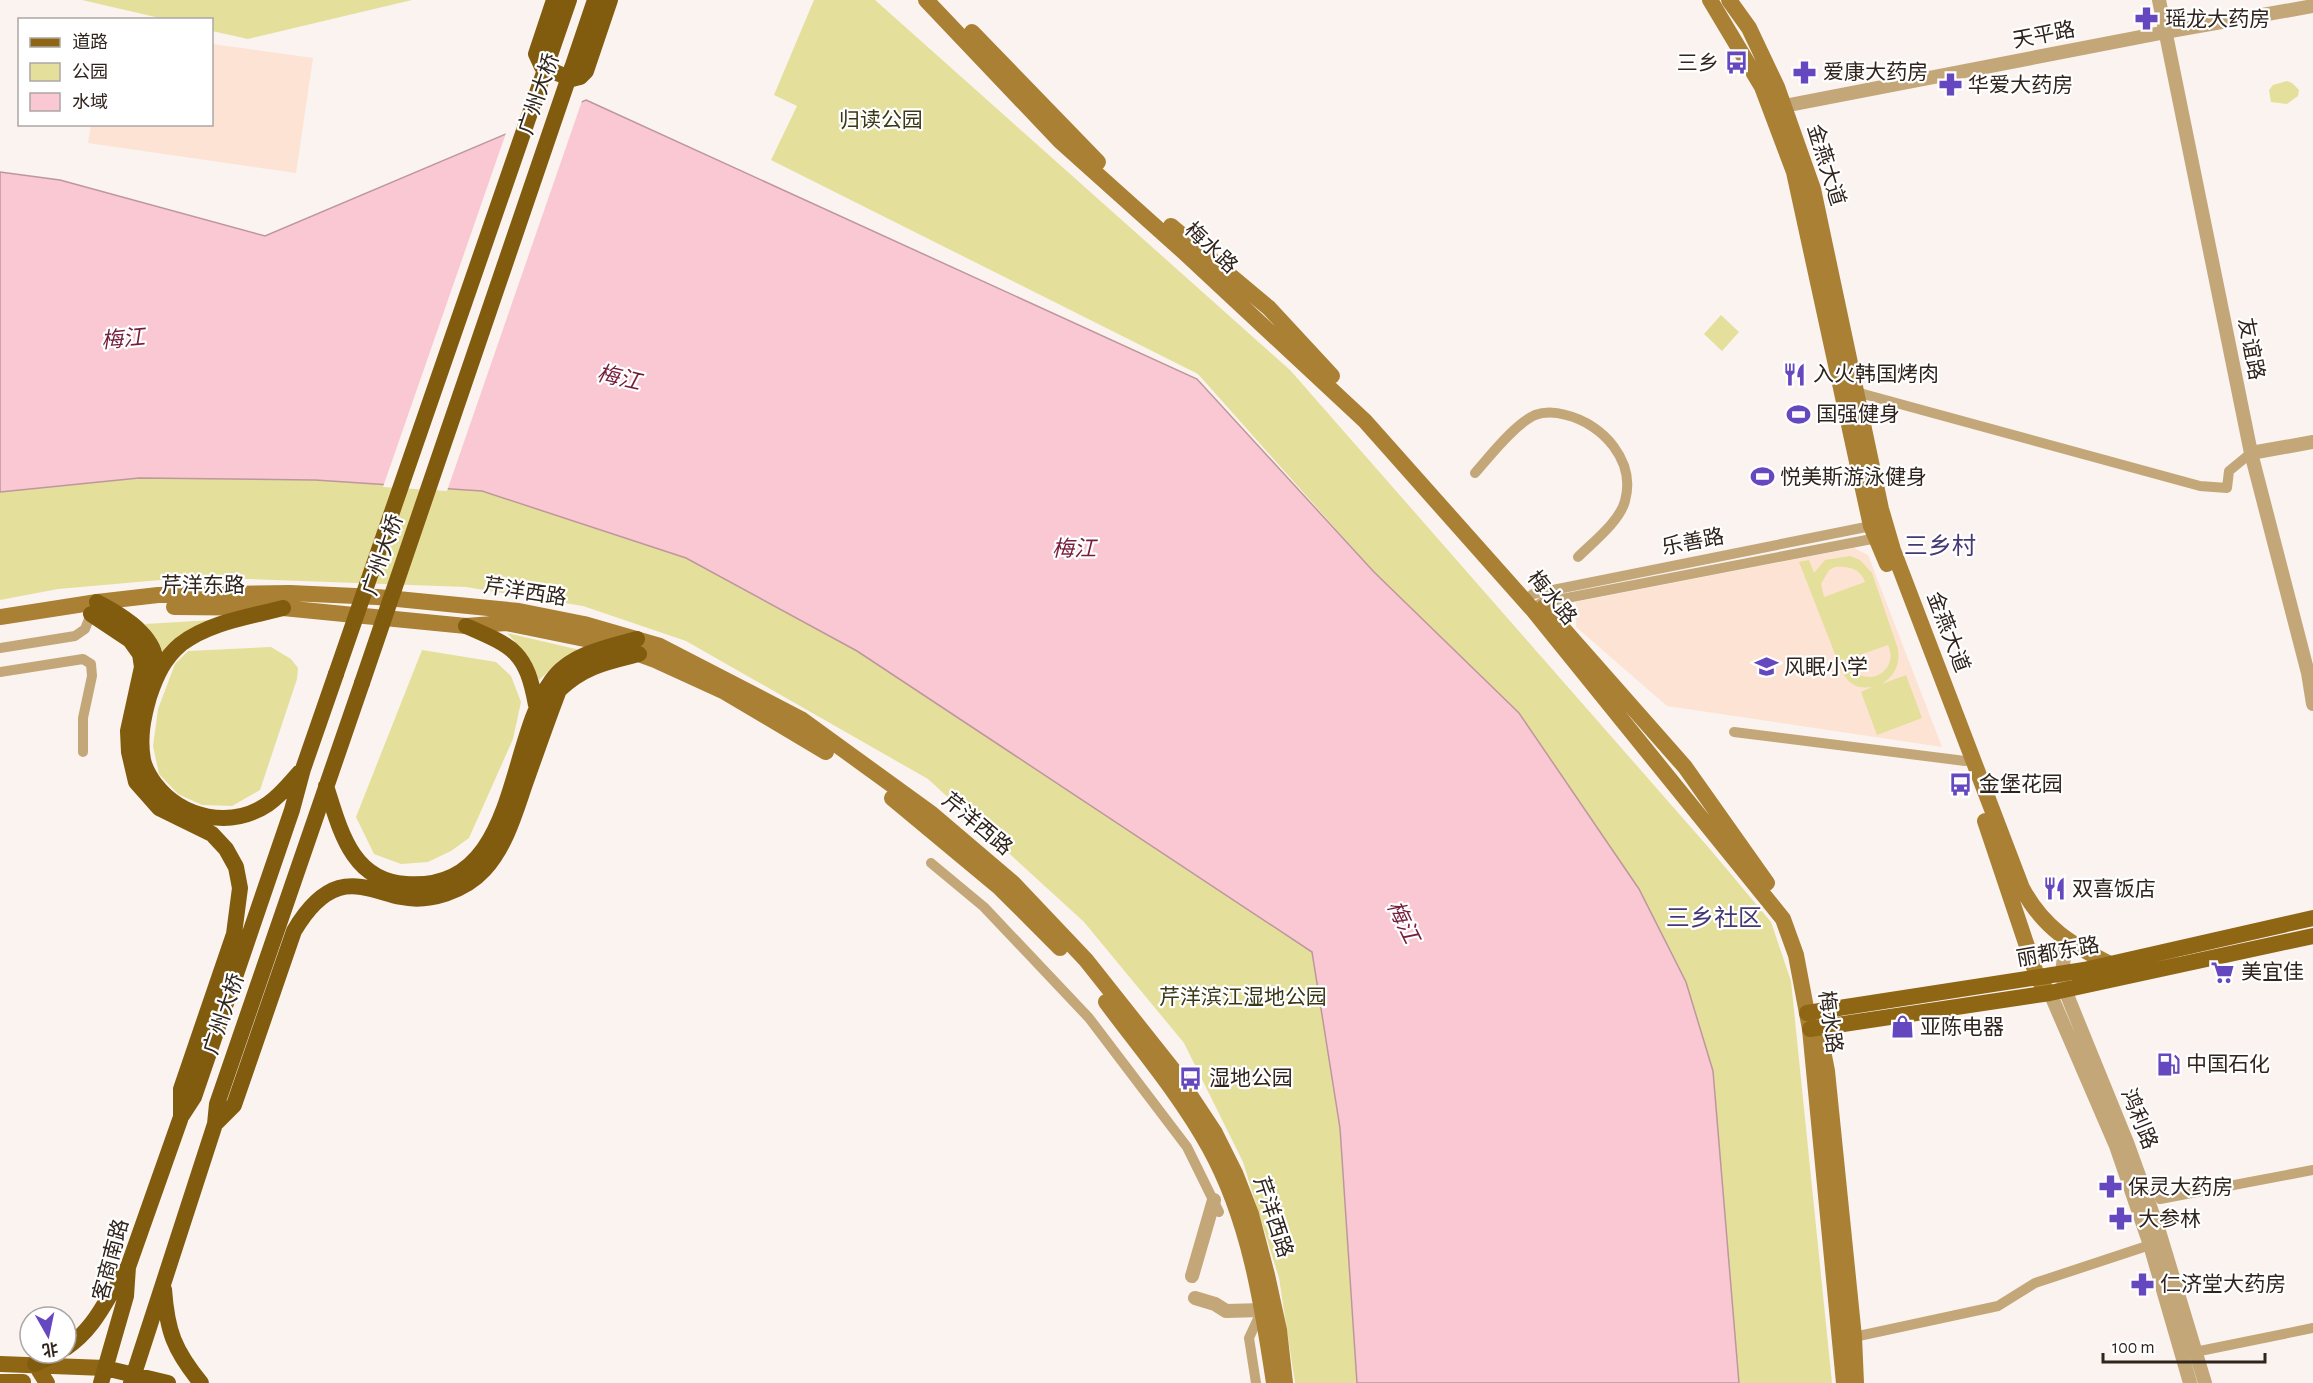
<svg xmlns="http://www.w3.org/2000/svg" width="2313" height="1383" font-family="'Alegreya Sans','Noto Sans SC',sans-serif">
  <rect width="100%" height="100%" fill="#faf3ef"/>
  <path fill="#fce3d4" d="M 212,44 L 313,58 L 296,173 L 88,143 L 91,125 L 212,124 Z
    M 1854,548 L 1868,555 L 1942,747 L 1667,706 L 1576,627 L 1576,602 Z"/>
  <path fill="#e5df9c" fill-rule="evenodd" d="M 82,0 L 412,0 L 248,39 L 212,31 L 212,20 L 164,19 Z
    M 814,0 L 875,0 L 1290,370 L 1709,848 L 1771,922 L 1791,981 L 1832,1383 L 1739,1383 L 1713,1071 L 1686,982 L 1639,889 L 1519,713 L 1374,572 L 1198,374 L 771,160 L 797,106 L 774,95 Z
    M 2287,81 L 2292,83 L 2299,90 L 2298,96 L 2287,104 L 2271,102 L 2269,90 L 2273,85 Z
    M 1721,315 L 1739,332 L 1722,351 L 1704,334 Z
    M 139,478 L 315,480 L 482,491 L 686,558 L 857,651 L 1312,952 L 1340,1128 L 1357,1383 L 1295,1383 L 1279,1278 L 1243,1162 L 1184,1043 L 1084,922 L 928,779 L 686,641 L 583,606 L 466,587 L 195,577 L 58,589 L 0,600 L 0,492 Z
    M 1850,556 L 1860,560 L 1872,573 L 1898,649 C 1900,665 1895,675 1882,684 L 1906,675 L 1922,718 L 1877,735 L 1861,692 L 1872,687 C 1857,689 1850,685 1842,672 L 1799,562 L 1809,560 L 1814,573 L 1825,560 ZM 1835,567 C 1848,566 1860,568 1865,582 L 1824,597 L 1821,584 L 1829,570 ZM 1888,645 C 1901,675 1858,692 1848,659 Z
    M 213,620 L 165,656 L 155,637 L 145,624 Z
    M 507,633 L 580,650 L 560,660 L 539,680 L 527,655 Z
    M 271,647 L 291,659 L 298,668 L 297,679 L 260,790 L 232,806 L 202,805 L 178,794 L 159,774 L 153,746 L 158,709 L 175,664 L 188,651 Z
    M 422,650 L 496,662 L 511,676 L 521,702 L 513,739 L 469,838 L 451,851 L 428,862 L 401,864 L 374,854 L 356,817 Z"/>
  <path fill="#f9c8d3" stroke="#bd979c" stroke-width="1.5" d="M 586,100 L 1197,379 L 1374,572 L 1519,713 L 1639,889 L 1686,982 L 1713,1071 L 1739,1383 L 1357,1383 L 1340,1128 L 1312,952 L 857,651 L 686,558 L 482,491 L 315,480 L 139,478 L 0,492 L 0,172 L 60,180 L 265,236 Z"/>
  <path fill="#faf3ef" d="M 583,98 L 447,491 L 383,487 L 507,130 Z"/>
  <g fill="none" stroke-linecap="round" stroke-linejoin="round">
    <path stroke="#c4a779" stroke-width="10" d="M 1856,392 L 2200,486 L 2227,488 L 2229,471 L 2251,453
      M 1475,473 C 1490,456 1515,424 1535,415 C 1546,411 1555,412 1566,415 C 1603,424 1636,461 1625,501 C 1620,521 1592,543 1578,557
      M 1525,600 L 1533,594 L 1871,526
      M 1538,605 L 1541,603 L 1877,538
      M 0,648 L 75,636 L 85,629 L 91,614
      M 0,672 L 83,659 L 91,664 L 92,676 L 83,718 L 83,752
      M 1734,732 L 1965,761
      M 931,863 L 984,907 L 1089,1018 L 1187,1147 L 1219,1212
      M 2160,1199 L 2313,1170
      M 1854,1337 L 1998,1306 L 2035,1283 L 2150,1245
      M 2190,1353 L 2313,1328
      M 1256,1383 L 1249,1338 L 1262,1310"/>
    <path stroke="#c4a779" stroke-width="14" d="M 2159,0 L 2251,453 L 2308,673 L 2313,704
      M 1784,106 L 2166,32 L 2313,6
      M 2251,453 L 2313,442
      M 2066,939 L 2062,974 L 2065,990 L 2128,1145 L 2159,1231 L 2205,1383
      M 2050,993 L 2116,1146 L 2150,1245 L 2190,1383
      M 1192,1276 L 1214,1200
      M 1195,1298 L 1215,1304 L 1226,1311 L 1263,1310"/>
    <path stroke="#aa8035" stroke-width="16" d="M 926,0 L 1060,141 L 1186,254 L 1365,421 L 1533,610 L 1783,919 L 1796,955 L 1810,1029 L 1844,1383
      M 1710,0 L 1762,87 L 1794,172 L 1871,526 L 1887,564
      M 1729,0 L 1749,28 L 1777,87 L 1813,189 L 1881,509 L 1893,550 L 2022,888 C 2043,928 2072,945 2112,965
      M 972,32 L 1098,162
      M 1171,226 L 1269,308 L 1332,376
      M 174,607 L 283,608 L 466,626 L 506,623 L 614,645 L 655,660 L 725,692 L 826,752
      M 1544,607 L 1685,767 L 1767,883
      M 0,617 L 97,602 L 158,595 L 290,593 L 377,597 L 519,611 L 584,624 L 660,646 L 801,719 L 932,814 L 1013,883 L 1086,960 L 1174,1071 L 1215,1133 L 1235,1173 L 1251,1214 L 1267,1275 L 1279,1330 L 1285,1383
      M 892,798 L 999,887 L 1060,948
      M 1985,821 L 2038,979 L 2045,988
      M 1106,1002 C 1141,1049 1181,1096 1209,1147 C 1249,1219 1262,1303 1274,1383
      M 1820,1035 L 1827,1071 L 1854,1337 L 1856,1383"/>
    <path stroke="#8f6614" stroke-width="16" d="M 1807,1013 L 2084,970 L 2313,918
      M 1810,1029 L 2050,993 L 2313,936
      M 0,1364 L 105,1368
      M 35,1364 L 47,1383
      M 0,1382 L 23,1382"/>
    <path stroke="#825c0e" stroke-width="16" d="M 554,0 L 536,54 L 542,67 L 572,79 L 580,77 L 586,71 L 610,0
      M 548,61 L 569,0
      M 572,68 L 595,0
      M 97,602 C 118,613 149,631 155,656 C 156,663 156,669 156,676
      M 283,608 C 249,617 210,622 181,644 C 164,658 156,676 149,697 C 143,718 139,738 143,760 C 145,769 150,777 155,784 C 182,819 231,829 268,804 C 281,795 290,783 300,772
      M 91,614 L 130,640 L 140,654 L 142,667 L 128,731 L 129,752 L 136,782 L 159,808 L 212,834 L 226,849 L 236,867 L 240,888 L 234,934 L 181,1089 L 181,1117
      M 466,626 C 514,647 526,651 536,705
      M 326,786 C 340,829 351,881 406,884 C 519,892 505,745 552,680 C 570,654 608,647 637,639
      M 215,1124 L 234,1105 L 294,931 C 304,914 319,894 339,888 C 360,882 381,893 401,897 C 429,903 465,891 484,870 C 506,846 515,813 525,784 C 536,753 547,721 559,690 C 584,666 607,662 639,654
      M 164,1289 C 167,1331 174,1350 201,1383
      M 66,1348 C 98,1326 106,1297 128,1267
      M 35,1364 L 58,1353
      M 105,1368 L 168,1383
      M 101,1383 L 126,1296 L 128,1267 L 181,1117 L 194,1097 L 292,810 L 303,769 L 336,674
      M 131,1383 L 215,1124 L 217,1104 L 362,683"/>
    <path stroke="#825c0e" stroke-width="16" d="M 336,674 L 548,61
      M 362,683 L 572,68"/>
  </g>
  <defs>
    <symbol id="pharmacy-bare" viewBox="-9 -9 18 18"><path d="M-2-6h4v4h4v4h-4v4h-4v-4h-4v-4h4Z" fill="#6547c0" stroke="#fff" stroke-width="2.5" paint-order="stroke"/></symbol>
    <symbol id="bus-bare" viewBox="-9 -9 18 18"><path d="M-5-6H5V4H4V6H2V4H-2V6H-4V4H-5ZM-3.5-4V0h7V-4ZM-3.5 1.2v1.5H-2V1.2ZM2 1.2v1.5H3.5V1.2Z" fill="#6547c0" stroke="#fff" stroke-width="2.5" paint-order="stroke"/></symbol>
    <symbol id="restaurant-bare" viewBox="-9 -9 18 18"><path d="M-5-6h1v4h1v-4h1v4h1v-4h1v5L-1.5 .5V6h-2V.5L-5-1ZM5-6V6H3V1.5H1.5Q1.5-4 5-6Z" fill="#6547c0" stroke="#fff" stroke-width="2.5" paint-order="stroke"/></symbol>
    <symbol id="stadium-bare" viewBox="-9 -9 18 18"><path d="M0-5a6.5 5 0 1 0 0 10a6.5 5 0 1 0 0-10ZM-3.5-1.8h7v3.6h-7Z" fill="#6547c0" stroke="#fff" stroke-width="2.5" paint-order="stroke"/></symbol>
    <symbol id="school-bare" viewBox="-9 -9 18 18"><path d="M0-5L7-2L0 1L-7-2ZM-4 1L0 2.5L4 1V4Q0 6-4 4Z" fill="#6547c0" stroke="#fff" stroke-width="2.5" paint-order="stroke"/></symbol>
    <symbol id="supermarket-bare" viewBox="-9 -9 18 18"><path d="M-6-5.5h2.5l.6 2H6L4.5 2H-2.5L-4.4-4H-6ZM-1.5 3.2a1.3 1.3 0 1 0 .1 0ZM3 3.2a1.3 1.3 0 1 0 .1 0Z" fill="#6547c0" stroke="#fff" stroke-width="2.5" paint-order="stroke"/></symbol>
    <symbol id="shop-bare" viewBox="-9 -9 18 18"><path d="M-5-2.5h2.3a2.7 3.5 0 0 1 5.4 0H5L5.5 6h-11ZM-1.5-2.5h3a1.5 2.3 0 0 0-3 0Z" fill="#6547c0" stroke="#fff" stroke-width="2.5" paint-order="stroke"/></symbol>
    <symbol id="fuel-bare" viewBox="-9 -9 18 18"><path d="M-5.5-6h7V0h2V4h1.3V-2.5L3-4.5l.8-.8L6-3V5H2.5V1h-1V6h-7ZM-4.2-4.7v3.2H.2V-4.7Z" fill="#6547c0" stroke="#fff" stroke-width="2.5" paint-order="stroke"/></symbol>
  </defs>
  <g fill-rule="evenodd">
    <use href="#pharmacy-bare" x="2130" y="2" width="33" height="33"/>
    <use href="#bus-bare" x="1720" y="46" width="33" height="33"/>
    <use href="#pharmacy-bare" x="1788" y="56" width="33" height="33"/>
    <use href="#pharmacy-bare" x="1934" y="68" width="33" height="33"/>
    <use href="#restaurant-bare" x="1778" y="358" width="33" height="33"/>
    <use href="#stadium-bare" x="1782" y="398" width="33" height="33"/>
    <use href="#stadium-bare" x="1746" y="460" width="33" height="33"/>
    <use href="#school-bare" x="1750" y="650" width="33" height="33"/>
    <use href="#bus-bare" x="1944" y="768" width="33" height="33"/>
    <use href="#restaurant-bare" x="2038" y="872" width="33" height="33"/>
    <use href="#supermarket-bare" x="2206" y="956" width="33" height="33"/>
    <use href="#shop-bare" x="1886" y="1010" width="33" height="33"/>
    <use href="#fuel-bare" x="2152" y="1048" width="33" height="33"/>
    <use href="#bus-bare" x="1174" y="1062" width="33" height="33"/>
    <use href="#pharmacy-bare" x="2094" y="1170" width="33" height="33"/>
    <use href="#pharmacy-bare" x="2104" y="1202" width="33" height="33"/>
    <use href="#pharmacy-bare" x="2126" y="1268" width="33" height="33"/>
  </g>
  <g text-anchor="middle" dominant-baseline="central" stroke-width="4.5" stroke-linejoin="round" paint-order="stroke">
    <g font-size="21" fill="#30241d" stroke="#fff" text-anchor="start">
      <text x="2165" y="19">瑶龙大药房</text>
      <text x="1719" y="63" text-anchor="end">三乡</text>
      <text x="1823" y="72">爱康大药房</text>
      <text x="1968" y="85">华爱大药房</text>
      <text x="1813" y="374">入火韩国烤肉</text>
      <text x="1816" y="414">国强健身</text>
      <text x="1780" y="477">悦美斯游泳健身</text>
      <text x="1784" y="667">风眠小学</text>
      <text x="1979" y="784">金堡花园</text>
      <text x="2072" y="889">双喜饭店</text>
      <text x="2241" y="972">美宜佳</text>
      <text x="1920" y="1027">亚陈电器</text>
      <text x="2186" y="1064">中国石化</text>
      <text x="1209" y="1078">湿地公园</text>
      <text x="2128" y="1187">保灵大药房</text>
      <text x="2138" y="1219">大参林</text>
      <text x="2160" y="1284">仁济堂大药房</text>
    </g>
    <g font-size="21" fill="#30241d" stroke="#fff">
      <text transform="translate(2044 35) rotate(-11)">天平路</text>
      <text transform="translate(539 94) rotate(-71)">广州大桥</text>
      <text transform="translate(1826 165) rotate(73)">金燕大道</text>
      <text transform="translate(1211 248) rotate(43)">梅水路</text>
      <text transform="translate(2251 349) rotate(79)">友谊路</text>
      <text transform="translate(1693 542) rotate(-11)">乐善路</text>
      <text transform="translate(383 555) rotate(-71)">广州大桥</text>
      <text x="203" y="585">芹洋东路</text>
      <text transform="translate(525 592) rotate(9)">芹洋西路</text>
      <text transform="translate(1552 598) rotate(50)">梅水路</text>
      <text transform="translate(1948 632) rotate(69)">金燕大道</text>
      <text transform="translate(977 824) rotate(40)">芹洋西路</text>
      <text transform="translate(2058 952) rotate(-10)">丽都东路</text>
      <text transform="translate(224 1014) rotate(-71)">广州大桥</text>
      <text transform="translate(1830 1022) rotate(82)">梅水路</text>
      <text transform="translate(2139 1119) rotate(68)">鸿利路</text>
      <text transform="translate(1273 1217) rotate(72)">芹洋西路</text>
      <text transform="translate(111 1260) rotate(-75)">客商南路</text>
    </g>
    <g font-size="21" fill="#3b3817" stroke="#fff">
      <text x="881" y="120">归读公园</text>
      <text x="1243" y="997">芹洋滨江湿地公园</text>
    </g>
    <g font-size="22" font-style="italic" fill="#761d3c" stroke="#fff">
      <text transform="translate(123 339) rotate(-5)">梅江</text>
      <text transform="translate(619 378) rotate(13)">梅江</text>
      <text x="1074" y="549">梅江</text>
      <text transform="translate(1403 922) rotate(64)">梅江</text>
    </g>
    <g font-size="24" fill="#443875" stroke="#fff">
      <text x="1940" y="547">三乡村</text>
      <text x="1714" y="919">三乡社区</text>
    </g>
  </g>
  <rect x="18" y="18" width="195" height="108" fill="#ffffff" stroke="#aca7a5" stroke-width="1.5"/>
  <rect x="30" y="38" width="30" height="9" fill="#8f6614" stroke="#aca7a5" stroke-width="1.5"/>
  <text x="72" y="48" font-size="18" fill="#30241d">道路</text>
  <rect x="30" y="63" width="30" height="18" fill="#e5df9c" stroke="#aca7a5" stroke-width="1.5"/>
  <text x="72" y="78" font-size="18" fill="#30241d">公园</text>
  <rect x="30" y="93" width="30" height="18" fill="#f9c8d3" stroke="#aca7a5" stroke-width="1.5"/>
  <text x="72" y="108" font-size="18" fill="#30241d">水域</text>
  <g transform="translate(48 1335) rotate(171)"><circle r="28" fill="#ffffff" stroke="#aca7a5" stroke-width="1.5"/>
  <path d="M0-4.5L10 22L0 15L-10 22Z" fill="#6547c0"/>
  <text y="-9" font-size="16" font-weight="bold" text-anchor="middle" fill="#30241d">北</text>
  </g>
  <path d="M2103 1353v9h162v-9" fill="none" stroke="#30241d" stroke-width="3"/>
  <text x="2112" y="1353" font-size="18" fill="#30241d" stroke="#ffffff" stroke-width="4.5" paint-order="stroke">100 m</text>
</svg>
